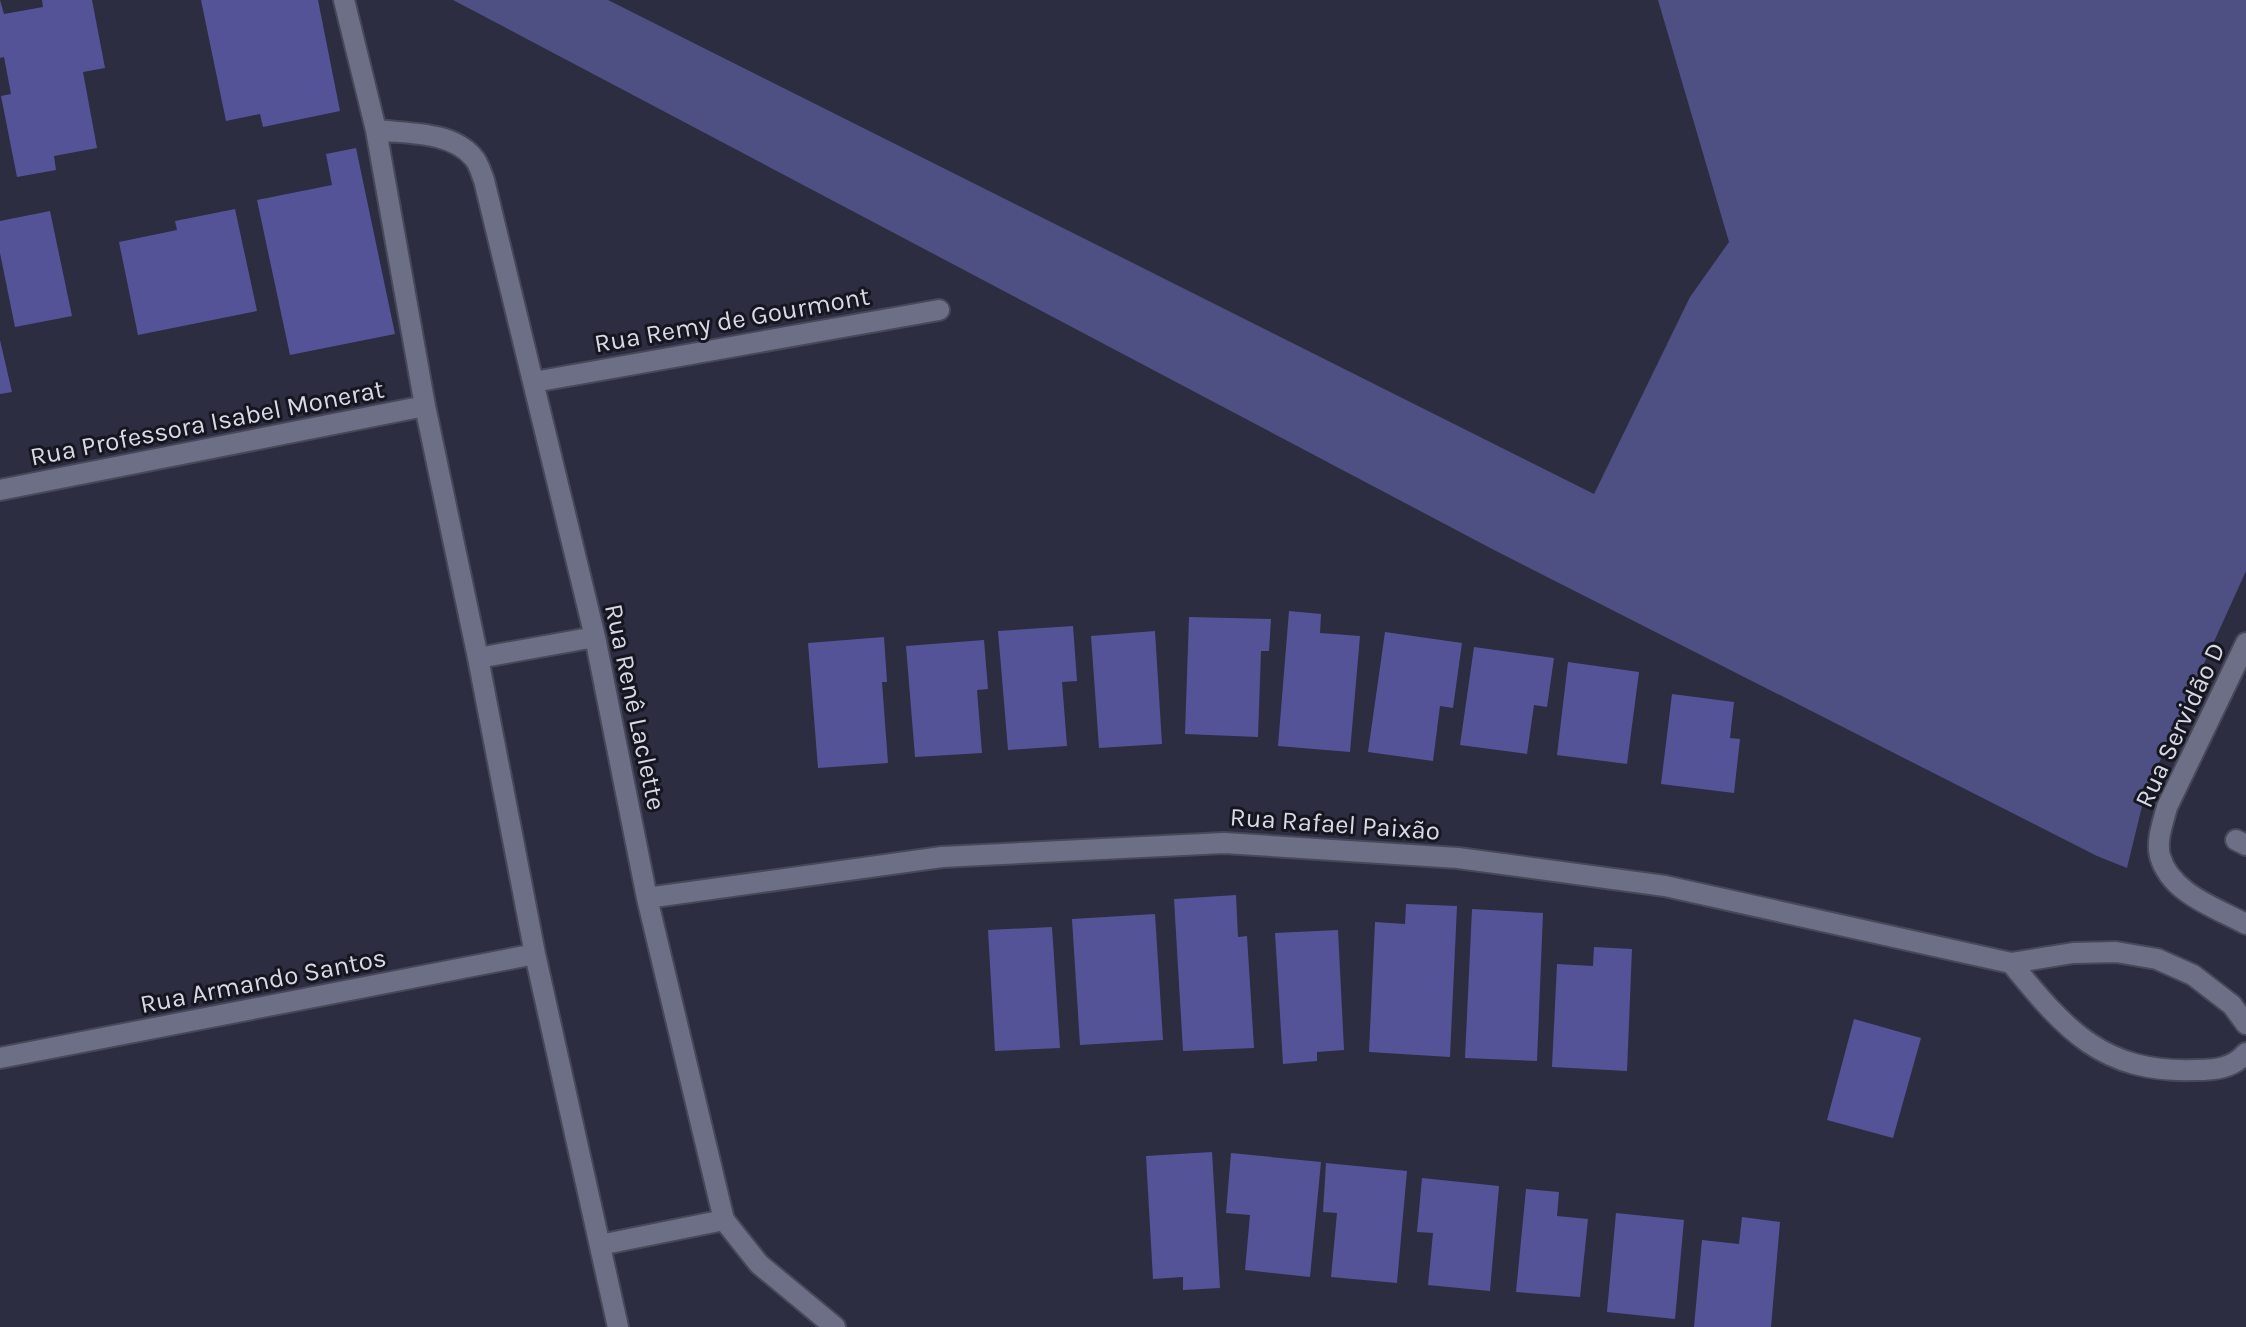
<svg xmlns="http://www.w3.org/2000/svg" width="2246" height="1327" font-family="Karla,sans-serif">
  <rect width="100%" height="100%" fill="#2c2d41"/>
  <path fill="#4e4f82" d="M 453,0 L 608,0 L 1594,494 L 1690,297 L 1729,242 L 1658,0 L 2246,0 L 2246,571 L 2145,794 L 2127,868 L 2097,856 L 1494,550 Z"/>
  <path fill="#545398" d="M 0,0 L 4,14 L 43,7 L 42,0 L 92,0 L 105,68 L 83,72 L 97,148 L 54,156 L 56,170 L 17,177 L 1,96 L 11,94 L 4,57 L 0,58 Z
    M 201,0 L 318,0 L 340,111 L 263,127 L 260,114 L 226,121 Z
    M 356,148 L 395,334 L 290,355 L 257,200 L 332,185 L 326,154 Z
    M 235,209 L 257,311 L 138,335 L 119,242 L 177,230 L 175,221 Z
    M 50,211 L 72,316 L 15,327 L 0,253 L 0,221 Z
    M 0,340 L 12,392 L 0,394 Z
    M 1289,611 L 1321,614 L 1320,633 L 1360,636 L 1350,752 L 1278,746 Z
    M 1189,617 L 1271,619 L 1269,651 L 1261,651 L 1258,737 L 1185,734 Z
    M 1073,626 L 1077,681 L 1062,682 L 1067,746 L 1008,750 L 998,631 Z
    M 1155,631 L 1162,744 L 1099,748 L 1091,636 Z
    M 1385,632 L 1462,643 L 1453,708 L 1440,706 L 1433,761 L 1368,752 Z
    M 884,637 L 887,682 L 882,682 L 888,763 L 818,768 L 808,643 Z
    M 984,640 L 988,689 L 977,690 L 982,753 L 915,757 L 906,646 Z
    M 1474,647 L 1554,658 L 1547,707 L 1534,705 L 1527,754 L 1460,745 Z
    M 1568,662 L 1639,672 L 1627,764 L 1557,755 Z
    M 1672,694 L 1734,702 L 1730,738 L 1740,739 L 1734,793 L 1661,784 Z
    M 1236,895 L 1238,937 L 1247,936 L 1254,1048 L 1183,1051 L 1174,899 Z
    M 1406,904 L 1457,906 L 1450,1057 L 1369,1052 L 1375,922 L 1405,924 Z
    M 1472,909 L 1543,913 L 1537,1061 L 1465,1058 Z
    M 1155,914 L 1163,1040 L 1080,1045 L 1072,919 Z
    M 1052,927 L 1060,1048 L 995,1051 L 988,930 Z
    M 1338,930 L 1344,1050 L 1317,1052 L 1317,1061 L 1283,1064 L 1275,933 Z
    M 1594,947 L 1632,949 L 1627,1071 L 1552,1067 L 1557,964 L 1593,966 Z
    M 1854,1019 L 1921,1038 L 1893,1138 L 1827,1120 Z
    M 1212,1152 L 1220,1288 L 1183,1290 L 1183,1277 L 1153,1279 L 1146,1156 Z
    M 1231,1153 L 1321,1162 L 1310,1277 L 1245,1270 L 1250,1215 L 1226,1213 Z
    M 1326,1163 L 1407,1171 L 1397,1283 L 1331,1277 L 1337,1213 L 1323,1212 Z
    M 1422,1178 L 1499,1186 L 1490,1291 L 1428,1285 L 1433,1233 L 1417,1232 Z
    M 1526,1189 L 1559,1192 L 1557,1216 L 1588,1219 L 1580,1297 L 1516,1292 Z
    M 1616,1213 L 1684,1220 L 1675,1319 L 1607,1312 Z
    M 1742,1217 L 1780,1222 L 1771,1327 L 1694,1327 L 1702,1240 L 1739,1244 Z"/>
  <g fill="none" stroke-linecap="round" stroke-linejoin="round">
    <defs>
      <path id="minor" d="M 344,0 L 376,130 L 425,406 L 478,658 L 535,954 L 618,1327
        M 376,130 C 408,134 451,131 473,157 C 479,163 481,173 484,180 L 595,637 L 647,898 L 724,1220 L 759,1264 L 835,1327
        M 534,382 L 939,310
        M 0,490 L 425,406
        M 2246,643 L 2167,807 C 2163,823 2156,840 2160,856 C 2170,893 2216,908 2246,924
        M 478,658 L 595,637
        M 2236,840 L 2246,845
        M 647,898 L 942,857 L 1224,843 L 1458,858 L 1665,886 L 2011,963 L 2073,953 L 2116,952 L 2157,959 L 2193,975 L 2232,1005 L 2246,1024
        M 2011,963 C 2066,1030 2102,1073 2195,1070 C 2214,1070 2232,1069 2246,1053
        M 0,1058 L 535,954
        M 600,1245 L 724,1220"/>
    </defs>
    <use href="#minor" stroke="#474859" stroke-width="24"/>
    <use href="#minor" stroke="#6d6f86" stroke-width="20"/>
  </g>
  <g text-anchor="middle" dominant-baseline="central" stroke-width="6" stroke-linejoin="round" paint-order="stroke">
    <g font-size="26" fill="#d8d9e6" stroke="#15161f">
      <text transform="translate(732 320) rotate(-10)">Rua Remy de Gourmont</text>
      <text transform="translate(207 423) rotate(-11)">Rua Professora Isabel Monerat</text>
      <text transform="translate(635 707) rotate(78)">Rua Renê Laclette</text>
      <text transform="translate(2180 725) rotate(-65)">Rua Servidão D</text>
      <text transform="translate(1335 824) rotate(4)">Rua Rafael Paixão</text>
      <text transform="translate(263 981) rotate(-11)">Rua Armando Santos</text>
    </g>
  </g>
</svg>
